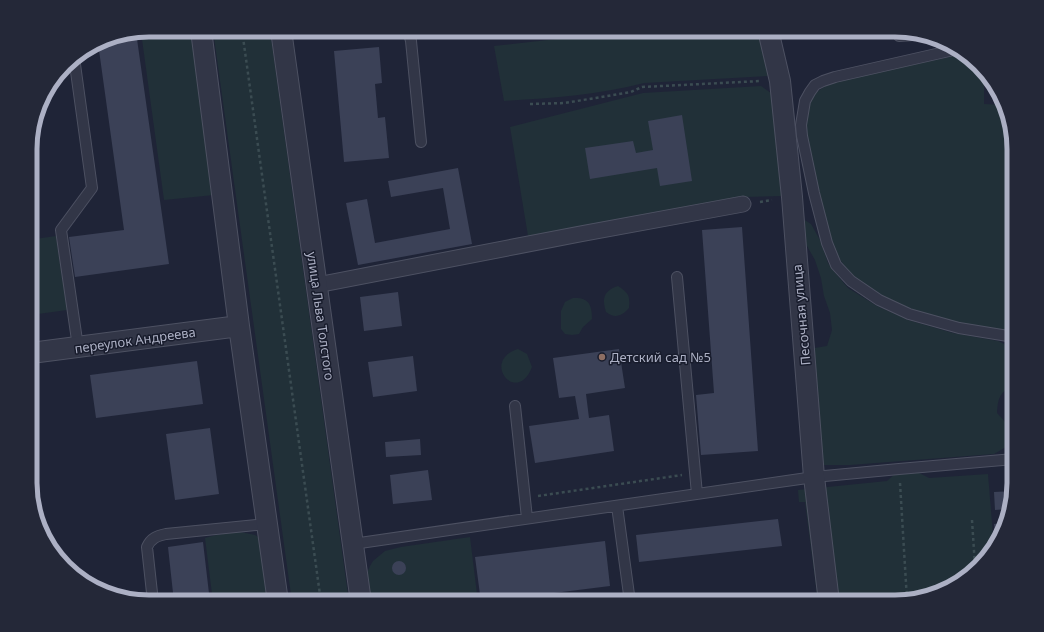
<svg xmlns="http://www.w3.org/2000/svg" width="1044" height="632" font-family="'Noto Sans',sans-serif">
  <rect width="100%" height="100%" fill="#1f2437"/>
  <path fill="#213038" d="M 149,30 L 193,30 L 214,195 L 164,200 L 141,32 Z
    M 213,30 L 270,30 L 349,602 L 292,602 Z
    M 636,30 L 760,30 L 768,76 L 644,83 C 598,95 551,98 504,101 L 494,46 Z
    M 963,54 L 984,74 L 984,104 L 1002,105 L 1014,141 L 1014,333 L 961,324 L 918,312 L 879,294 L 858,280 L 847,270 L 839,258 L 832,242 L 819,193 L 807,136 L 806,126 L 808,111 L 811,100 L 817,92 L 825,86 L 843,80 Z
    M 761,86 L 778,98 L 783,196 L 744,197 L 528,236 L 510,127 L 643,93 Z
    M 803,219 L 811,224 L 820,240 L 828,263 L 832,269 L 848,288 L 877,306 L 908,320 L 953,333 L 998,341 L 1014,349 L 1012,386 C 999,393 998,399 997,413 L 1009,426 L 1006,447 L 994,454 L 850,465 L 822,465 L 809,349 L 827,346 L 832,330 L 830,313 L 824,296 L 821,278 L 815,260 L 799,232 Z
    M 56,236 L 67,310 L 31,315 L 31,245 L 35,239 Z
    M 618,286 C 629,293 630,296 629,308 C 622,316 615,319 606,312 C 602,299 603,291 618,286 Z
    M 573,298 C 589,297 592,305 592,319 L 583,327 L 579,334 L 572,335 L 565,334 L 561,329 L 561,311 L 565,302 Z
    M 518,349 L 527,354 L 532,367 C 517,406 480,361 518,349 Z
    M 913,470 L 929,478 L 988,474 L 994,547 L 955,586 L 903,602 L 818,602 L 805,502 L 799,502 L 798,490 L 887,481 L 896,473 Z
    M 241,532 L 255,535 L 261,539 L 269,602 L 213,602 L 205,538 C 217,534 229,533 241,532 Z
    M 470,537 L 478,602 L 369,602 L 367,573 L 370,566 L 373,561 L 385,551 L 401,547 Z"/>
  <path fill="#3b4157" d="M 136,32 L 169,264 L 75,277 L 69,237 L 124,230 L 98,43 L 103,39 Z
    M 379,47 L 382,83 L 375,84 L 378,118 L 385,117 L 389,158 L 344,162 L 334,51 Z
    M 682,115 L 692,181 L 660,186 L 657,168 L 590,179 L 585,148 L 633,141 L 636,153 L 653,150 L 648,121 Z
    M 458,168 L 472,244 L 358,265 L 346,203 L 367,199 L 375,243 L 450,229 L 443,188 L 391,197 L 388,181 Z
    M 742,227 L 758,451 L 701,455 L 696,395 L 714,393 L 702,230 Z
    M 398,292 L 402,326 L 364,331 L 360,297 Z
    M 619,349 L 625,388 L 586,394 L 589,418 L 609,415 L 614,451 L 535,463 L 529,426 L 579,419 L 575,396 L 559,398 L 553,358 Z
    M 413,356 L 417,391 L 373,397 L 368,362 Z
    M 197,361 L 203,404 L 96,418 L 90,375 Z
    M 210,428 L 219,494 L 175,500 L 166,434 Z
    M 420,439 L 421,455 L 386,457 L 385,442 Z
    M 428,470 L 432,500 L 393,504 L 390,475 Z
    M 1014,491 L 1008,509 L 995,510 L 994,492 Z
    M 778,519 L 782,546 L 639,562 L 636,535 Z
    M 1004,523 L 998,543 L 996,545 L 994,524 Z
    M 605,541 L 610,586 L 481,602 L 475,557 Z
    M 203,542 L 210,602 L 174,602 L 168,547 Z
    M392 568a7 7 0 1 1 14 0a7 7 0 1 1-14 0Z"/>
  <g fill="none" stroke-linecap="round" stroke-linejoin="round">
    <defs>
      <path id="service" d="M 408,30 L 411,41 L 421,142
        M 899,31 L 899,36 L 913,35
        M 958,49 L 835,77 L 823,81 L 815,85 L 810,92 L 805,101 L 801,125 L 802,136 L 814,193 L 827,243 L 836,265 L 851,281 L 879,300 L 909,314 L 959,328 L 1014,337
        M 74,57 L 92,188 L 61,230 L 78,347
        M 677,277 L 697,494
        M 515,406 L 527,518
        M 617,506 L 630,602
        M 353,544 L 814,477 L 899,469 L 1014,459
        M 153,602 L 147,547 C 151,538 157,536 166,534 L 267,524"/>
      <path id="pedestrian" d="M 317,285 L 580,234 L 743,204"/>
      <path id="minor" d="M 201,30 L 239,326 L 278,602
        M 281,30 L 361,602
        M 768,30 L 780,81 L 792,197 L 814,477 L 829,602
        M 31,353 L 239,326"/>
    </defs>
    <use href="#service" stroke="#4d5162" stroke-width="12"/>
    <use href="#pedestrian" stroke="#4d5162" stroke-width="17"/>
    <use href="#minor" stroke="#4d5162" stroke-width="22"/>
    <path stroke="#3b4c52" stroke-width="2.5" stroke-dasharray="3 3" stroke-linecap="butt" d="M 242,30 L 321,602
      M 530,104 L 565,103 L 631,92 L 642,87 L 761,81
      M 760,202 L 772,200
      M 900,483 L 907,600
      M 538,496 L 682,475
      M 972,520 L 975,566"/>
    <use href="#service" stroke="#323647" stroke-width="10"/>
    <use href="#pedestrian" stroke="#323647" stroke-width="15"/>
    <use href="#minor" stroke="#323647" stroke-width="20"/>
  </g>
  <circle fill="#8d6e63" stroke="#181c2c" stroke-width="1.5" cx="602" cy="357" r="4"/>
  <g text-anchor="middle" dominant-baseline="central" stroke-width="3" stroke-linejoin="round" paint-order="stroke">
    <g font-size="13" fill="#acb0c4" stroke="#181c2c">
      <text transform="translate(801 315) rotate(-95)">Песочная улица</text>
      <text transform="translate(321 316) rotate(82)">улица Льва Толстого</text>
      <text transform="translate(135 340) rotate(-8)">переулок Андреева</text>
    </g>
    <g font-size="13" fill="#acb0c4" stroke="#181c2c" text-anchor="start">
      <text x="610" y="357">Детский сад №5</text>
    </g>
  </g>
  <path d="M0 0H1044V632H0ZM149 37H895A112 112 0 0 1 1007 149V483A112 112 0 0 1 895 595H149A112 112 0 0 1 37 483V149A112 112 0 0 1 149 37Z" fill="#242838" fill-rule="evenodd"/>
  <path fill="none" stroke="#acb0c4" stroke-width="5" d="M149 37H895A112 112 0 0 1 1007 149V483A112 112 0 0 1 895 595H149A112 112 0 0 1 37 483V149A112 112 0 0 1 149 37Z"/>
</svg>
